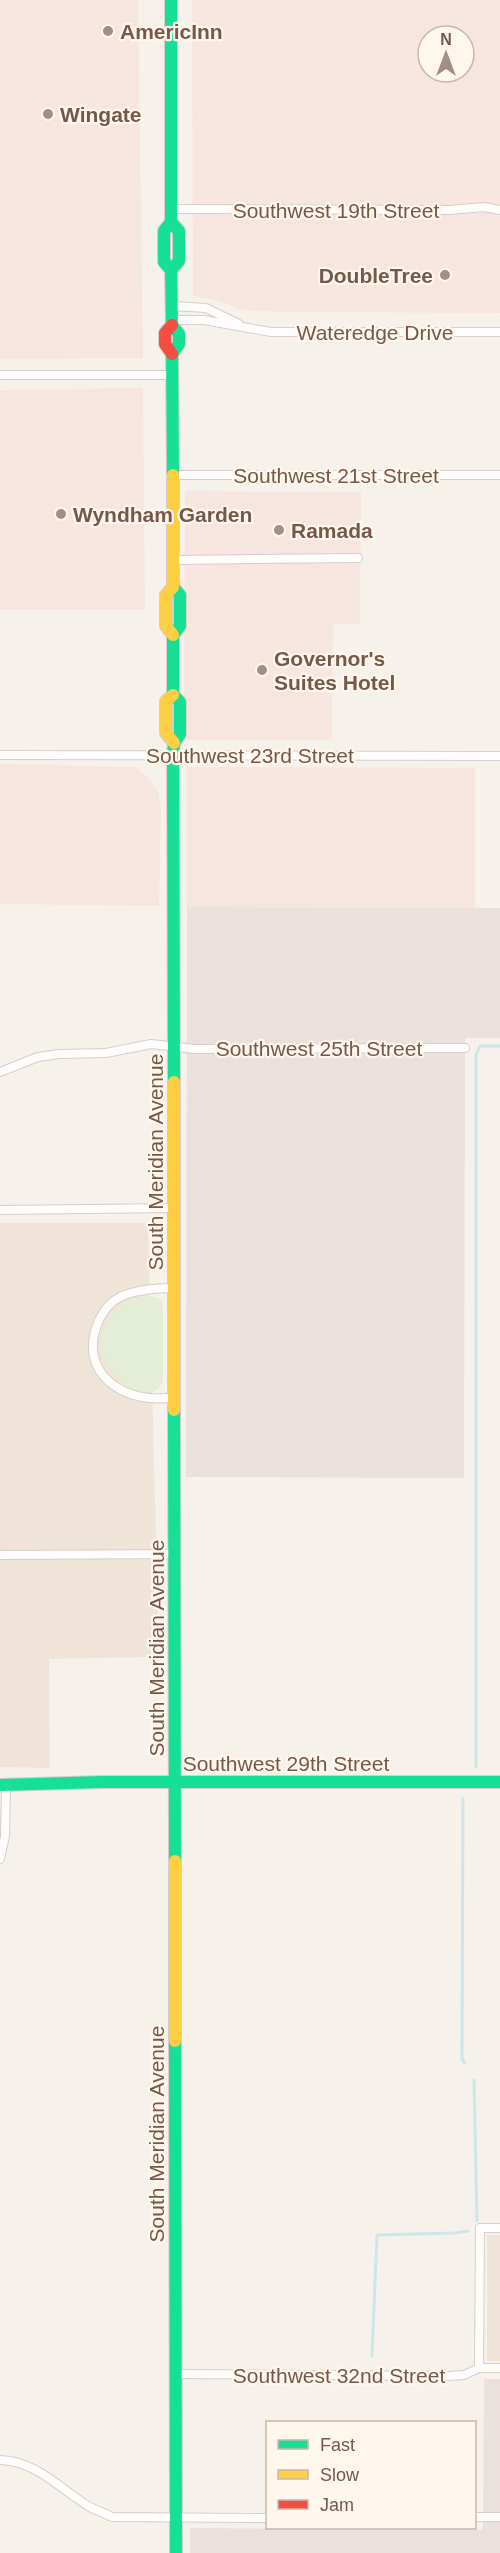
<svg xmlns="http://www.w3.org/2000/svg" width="500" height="2553" font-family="Helvetica,sans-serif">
  <rect width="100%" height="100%" fill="#f7f1eb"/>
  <path fill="#f0e4d9" d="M 0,1223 L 148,1223 L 159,1657 L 49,1659 L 50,1768 L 0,1767 Z
    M 487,2235 L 500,2235 L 500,2361 L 487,2361 Z"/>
  <path fill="#f7e6df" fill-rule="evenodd" d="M 0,0 L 138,0 L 143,358 L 0,359 Z
    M 192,0 L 500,0 L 500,313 L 282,312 L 243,310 L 216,300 L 193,296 ZM 428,36 L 464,36 L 464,72 L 428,72 Z
    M 143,388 L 145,610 L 0,610 L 0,390 Z
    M 185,491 L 361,492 L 360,624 L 333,624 L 332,740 L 184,740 Z
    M 0,764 L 136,767 L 148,778 L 158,792 L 161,807 L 159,906 L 0,904 Z
    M 187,767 L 475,768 L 475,908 L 187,907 Z"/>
  <path fill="#eae1dc" d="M 187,907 L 500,908 L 500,1038 L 465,1038 L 464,1478 L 186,1477 Z
    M 484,2379 L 500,2379 L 500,2553 L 190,2553 L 190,2528 L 483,2530 Z"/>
  <path fill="#e4edd6" d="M 144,1295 L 160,1299 L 163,1307 L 163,1381 C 151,1415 83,1370 107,1322 C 115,1307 127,1299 144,1295 Z"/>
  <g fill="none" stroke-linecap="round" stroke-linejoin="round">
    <path stroke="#cde6e7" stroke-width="3" d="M 476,1767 L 476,1055 L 480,1046 L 500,1046
      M 463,1798 L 462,2059 L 465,2063
      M 474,2080 L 477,2221
      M 372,2356 L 377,2235 L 454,2233 L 468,2231"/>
    <defs>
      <path id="street" d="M 171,209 L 450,210 L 484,207 L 500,210
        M 172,306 L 206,308 L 239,324
        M 172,320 L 204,320 L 271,332 L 500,332
        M 0,375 L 172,375
        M 172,475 L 500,475
        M 173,560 L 358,558
        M 0,755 L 500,756
        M 0,1072 L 38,1057 L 59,1054 L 106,1053 L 151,1044 L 195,1049 L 465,1048
        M 0,1210 L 175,1208
        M 175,1288 C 157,1288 137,1289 120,1297 C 110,1302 104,1310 99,1320 C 75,1374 126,1406 175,1397
        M 0,1555 L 176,1554
        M 0,1859 L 5,1836 L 6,1784
        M 479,2368 L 480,2228 L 500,2228
        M 176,2374 L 448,2376 L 464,2375 L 479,2368 L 500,2368
        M 0,2460 C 37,2461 61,2490 90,2507 C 97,2511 105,2513 112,2517 L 268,2518
        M 474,2517 L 500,2517"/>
      <path id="fast" d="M 171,0 L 171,222 L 164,231 L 164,262 L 171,270 L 172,325 L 179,334 L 179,344 L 172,354 L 173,475
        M 171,222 L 179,231 L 179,261 L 171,270
        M 173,587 L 180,595 L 180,626 L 173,635 L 173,695 L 180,702 L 180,734 L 174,743 L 173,755 L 174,1082
        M 174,1410 L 175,1861
        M 0,1785 L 102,1782 L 500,1782
        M 175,2041 L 176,2553"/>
      <path id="slow" d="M 173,475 L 173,587 L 166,595 L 166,626 L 173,635
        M 173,695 L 166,701 L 166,733 L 174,743
        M 174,1082 L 174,1410
        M 175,1861 L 175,2041"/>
      <path id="jam" d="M 172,325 L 165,333 L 165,344 L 172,354"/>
    </defs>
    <use href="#street" stroke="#d6cec8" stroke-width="10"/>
    <use href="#fast" stroke="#d6cec8" stroke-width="14"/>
    <use href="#slow" stroke="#d6cec8" stroke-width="14"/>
    <use href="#jam" stroke="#d6cec8" stroke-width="14"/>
    <use href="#street" stroke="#fefdfc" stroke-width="8"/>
    <use href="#fast" stroke="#16e098" stroke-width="12"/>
    <use href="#slow" stroke="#ffcf43" stroke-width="12"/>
    <use href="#jam" stroke="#f24e42" stroke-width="12"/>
  </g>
  <g fill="#a28e83" stroke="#fff7ec" stroke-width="2">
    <circle cx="108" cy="31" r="6"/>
    <circle cx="48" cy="114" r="6"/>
    <circle cx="445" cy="275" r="6"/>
    <circle cx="61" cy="514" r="6"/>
    <circle cx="279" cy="530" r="6"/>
    <circle cx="262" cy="670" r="6"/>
  </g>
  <g text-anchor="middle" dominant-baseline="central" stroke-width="4.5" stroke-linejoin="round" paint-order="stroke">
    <g font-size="21" font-weight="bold" fill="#75584b" stroke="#fff7ec" text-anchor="start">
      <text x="120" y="31">AmericInn</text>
      <text x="60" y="114">Wingate</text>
      <text x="433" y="275" text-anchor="end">DoubleTree</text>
      <text x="73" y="514">Wyndham Garden</text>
      <text x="291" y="530">Ramada</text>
      <text x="274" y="658">Governor's<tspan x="274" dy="24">Suites Hotel</tspan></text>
    </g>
    <g font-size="21" fill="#75584b" stroke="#fff7ec">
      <text x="336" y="210">Southwest 19th Street</text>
      <text x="375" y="332">Wateredge Drive</text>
      <text x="336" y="475">Southwest 21st Street</text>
      <text x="250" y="755">Southwest 23rd Street</text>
      <text x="319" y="1048">Southwest 25th Street</text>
      <text transform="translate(155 1162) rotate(-90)">South Meridian Avenue</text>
      <text transform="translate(156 1648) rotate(-90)">South Meridian Avenue</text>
      <text x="286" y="1763">Southwest 29th Street</text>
      <text transform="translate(156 2134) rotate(-90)">South Meridian Avenue</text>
      <text x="339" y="2375">Southwest 32nd Street</text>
    </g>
  </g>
  <rect x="266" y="2421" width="210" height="108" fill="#fff7ec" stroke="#c8b7ac" stroke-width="1.5"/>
  <rect x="278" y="2440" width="30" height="9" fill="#16e098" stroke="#c8b7ac" stroke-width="1.5"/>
  <text x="320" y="2451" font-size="18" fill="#75584b">Fast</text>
  <rect x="278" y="2470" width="30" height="9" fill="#ffcf43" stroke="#c8b7ac" stroke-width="1.5"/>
  <text x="320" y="2481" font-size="18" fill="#75584b">Slow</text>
  <rect x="278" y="2500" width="30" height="9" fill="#f24e42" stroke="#c8b7ac" stroke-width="1.5"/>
  <text x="320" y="2511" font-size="18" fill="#75584b">Jam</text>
  <g transform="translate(446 54)"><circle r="28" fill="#fff7ec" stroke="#c8b7ac" stroke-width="1.5"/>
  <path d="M0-4.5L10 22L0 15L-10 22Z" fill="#a28e83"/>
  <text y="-9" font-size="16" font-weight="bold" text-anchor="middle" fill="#75584b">N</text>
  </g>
</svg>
